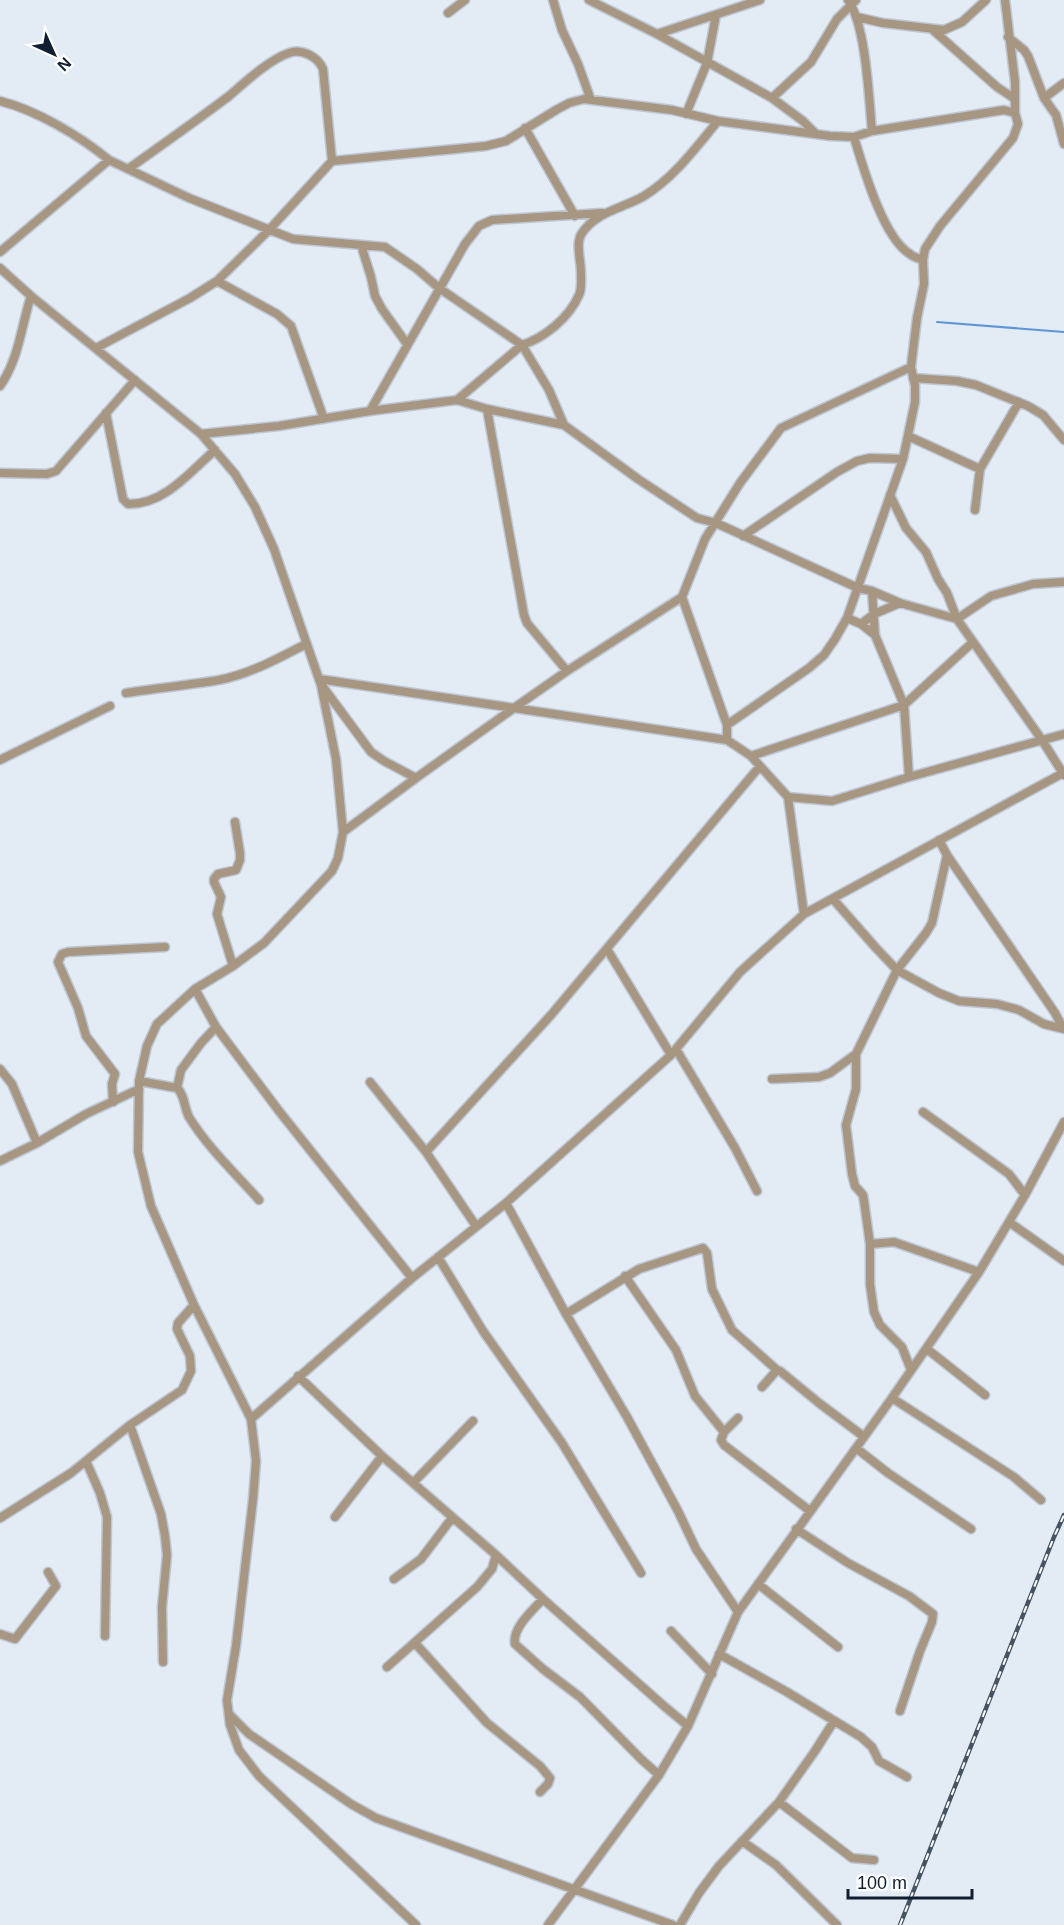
<svg xmlns="http://www.w3.org/2000/svg" width="1064" height="1925" font-family="Arial,sans-serif">
  <rect width="100%" height="100%" fill="#e3ebf5"/>
  <g fill="none" stroke-linecap="round" stroke-linejoin="round">
    <path stroke="#5e95d4" stroke-width="2" d="M 937,322 L 1064,332"/>
    <defs>
      <path id="minor" d="M 553,0 L 562,30 L 578,64 L 591,100
        M 589,0 L 657,34 L 772,98 L 803,121 L 815,133
        M 848,0 C 866,25 869,99 872,131
        M 448,13 L 465,0
        M 857,17 L 883,23 L 944,30 L 962,22 L 986,0
        M 933,30 L 997,87 L 1015,99
        M 657,34 L 760,0
        M 1008,37 L 1024,50 L 1028,56 L 1044,98 L 1056,115 L 1064,144
        M 772,98 L 811,62 L 837,19 L 856,0
        M 1044,98 L 1064,83
        M 0,101 C 36,110 80,136 109,160
        M 686,114 L 707,63 L 716,15
        M 525,128 L 575,216
        M 854,137 C 863,167 883,238 910,254 C 913,257 918,258 923,260
        M 128,169 C 162,145 196,121 229,96 C 244,83 270,59 289,53 C 302,48 318,57 323,69 L 332,161
        M 361,245 L 371,277 L 375,296 L 382,309 L 407,344
        M 0,252 L 109,160 L 189,198 L 293,239 L 385,247 L 417,269 L 439,288 L 522,345 L 549,390 L 564,425
        M 0,268 L 31,296 L 201,434 L 235,474 L 255,507 L 274,549 L 321,685 L 336,759 L 343,832 L 338,858 L 332,871 L 264,943 L 233,966 L 195,989 L 157,1024 L 147,1046 L 139,1081 L 138,1152 L 151,1206 L 194,1305 L 251,1419 L 256,1461 L 253,1499 L 236,1646 L 227,1700 L 230,1725 L 239,1750 L 259,1776 L 416,1925
        M 217,281 L 277,314 L 291,326 L 324,419
        M 96,348 L 190,298 L 217,281 L 269,230 L 332,161 L 486,146 L 506,141 L 556,110 L 569,103 L 584,99 L 672,110 L 718,121
        M 913,378 L 957,381 L 976,385 L 1028,406 L 1043,415 L 1064,440
        M 0,386 C 19,359 21,327 31,296
        M 457,400 L 522,345 C 544,338 569,318 579,295 C 582,289 581,280 581,273 C 581,260 575,243 582,233 C 597,211 624,208 644,196 C 674,178 696,147 718,121 L 830,136 L 854,137 L 872,131 L 1004,110 L 1015,113
        M 487,409 L 524,615 L 527,623 L 567,671
        M 370,411 L 465,244 L 479,226 L 492,220 L 602,213
        M 106,413 L 123,499 L 128,504 C 164,505 190,472 215,450
        M 201,434 L 279,426 L 370,411 L 457,400 L 487,409 L 564,425 L 638,479 L 697,518 L 716,523 L 858,588 L 872,591 L 900,603 L 957,619
        M 908,436 L 980,469
        M 0,473 L 47,474 L 56,471 L 135,380
        M 890,495 L 906,528 L 926,552 L 938,579 L 947,593 L 957,619 L 1042,740 L 1064,775
        M 975,510 L 980,469 L 1019,402
        M 743,536 L 837,472 L 857,461 L 870,458 L 903,459
        M 872,591 L 875,635 L 904,705 L 909,777
        M 847,618 L 861,624 L 875,635
        M 957,619 L 991,596 L 1033,584 L 1064,582
        M 861,624 L 874,614 L 900,603
        M 319,679 L 514,708 L 567,671 L 682,597
        M 323,687 L 371,752 L 384,761 L 416,778 L 514,708 L 727,740 L 751,756 L 788,797 L 832,801 L 909,777 L 1064,734
        M 126,693 C 157,688 189,685 219,680 C 250,674 279,658 306,644
        M 727,725 L 682,597 L 705,539 L 740,483 L 781,428 L 911,367
        M 727,740 L 727,725 L 809,668 L 824,655 L 835,639 L 847,618 L 903,459 L 915,402 L 915,386 L 911,367 L 917,318 L 924,284 L 923,260 L 925,249 L 940,226 L 1013,138 L 1018,124 L 1015,113 L 1015,82 L 1005,0
        M 751,756 L 904,705 L 973,642
        M 0,760 L 110,706
        M 343,832 L 416,778
        M 939,840 L 947,855 L 1055,1013 L 1063,1028
        M 833,899 L 876,948 L 897,970 L 906,975 L 939,993 L 959,1001 L 997,1004 L 1019,1010 L 1044,1024 L 1064,1029
        M 804,914 L 1063,773
        M 607,949 L 671,1055
        M 233,966 L 217,914 L 221,897 L 214,882 L 214,879 L 218,874 L 236,870 L 240,860 L 240,853 L 235,822
        M 195,989 L 216,1027 L 279,1111 L 412,1278
        M 676,1049 L 735,1148 L 757,1191
        M 0,1069 L 12,1084 L 37,1143
        M 772,1079 L 819,1077 L 830,1073 L 856,1054
        M 139,1081 L 177,1088 C 185,1095 184,1108 189,1117 C 208,1148 236,1174 259,1200
        M 370,1082 L 426,1152
        M 177,1088 L 181,1070 L 201,1043 L 216,1027
        M 113,1102 L 112,1084 L 115,1074 L 86,1036 L 78,1008 L 58,962 L 62,954 L 68,952 L 165,947
        M 923,1112 L 1009,1174 L 1025,1195
        M 0,1161 L 37,1143 L 86,1114 L 139,1089
        M 506,1203 L 566,1314 L 627,1417 L 678,1511 L 696,1549 L 738,1612
        M 1009,1222 L 1064,1261
        M 476,1226 L 426,1152 L 551,1015 L 760,766
        M 870,1244 L 894,1242 L 979,1272
        M 438,1257 L 483,1331 L 562,1443 L 641,1573
        M 625,1276 L 676,1350 L 695,1396 L 724,1432 L 721,1440 L 724,1445 L 810,1511
        M 566,1314 L 639,1269 L 703,1248 L 707,1253 L 712,1289 L 732,1330 L 777,1370
        M 927,1349 L 985,1395
        M 911,1370 L 902,1347 L 880,1325 L 874,1312 L 870,1284 L 870,1244 L 864,1201 L 863,1195 L 855,1186 L 852,1174 L 846,1125 L 856,1089 L 856,1054 L 897,970 L 926,933 L 932,923 L 947,855
        M 298,1376 L 382,1456 L 496,1555 L 543,1599 L 664,1706 L 688,1726
        M 762,1387 L 777,1370 L 780,1371 L 819,1403 L 863,1436
        M 892,1398 L 1014,1477 L 1041,1500
        M 251,1419 L 412,1278 L 506,1203 L 671,1055 L 740,972 L 804,914 L 788,797
        M 130,1425 L 161,1514 L 165,1536 L 167,1555 L 162,1607 L 163,1662
        M 724,1432 L 738,1418
        M 856,1448 L 888,1473 L 971,1529
        M 86,1461 L 100,1493 L 107,1517 L 105,1636
        M 413,1483 L 473,1421
        M 335,1517 L 382,1456
        M 0,1518 L 71,1473 L 130,1425 L 182,1390 L 191,1371 L 190,1356 L 177,1329 L 178,1323 L 194,1305
        M 796,1529 L 848,1563 L 909,1596 L 933,1614 L 932,1622 L 920,1651 L 900,1711
        M 394,1579 L 421,1559 L 452,1518
        M 758,1584 L 838,1647
        M 543,1599 C 533,1610 512,1628 515,1644 L 543,1669 L 580,1697 L 642,1760 L 659,1775
        M 671,1631 L 712,1674
        M 0,1634 L 15,1639 L 56,1586 L 48,1572
        M 415,1643 L 487,1723 L 540,1766 L 550,1778 L 548,1784 L 540,1792
        M 719,1654 L 787,1692 L 861,1737 L 872,1747 L 879,1761 L 907,1777
        M 387,1667 L 477,1587 L 492,1569 L 496,1555
        M 229,1714 L 249,1734 L 351,1804 L 376,1818 L 673,1925
        M 779,1802 L 852,1858 L 874,1860
        M 742,1841 L 776,1865 L 837,1925
        M 548,1925 L 659,1775 L 688,1726 L 738,1612 L 892,1398 L 979,1272 L 1025,1195 L 1064,1122
        M 680,1925 L 699,1893 L 719,1866 L 779,1802 L 815,1751 L 834,1721"/>
    </defs>
    <use href="#minor" stroke="#bdc6d2" stroke-width="11"/>
    <use href="#minor" stroke="#a79681" stroke-width="8"/>
    <defs>
      <path id="rail" d="M 900,1925 L 1054,1537 L 1064,1515"/>
    </defs>
    <use href="#rail" stroke="#465363" stroke-width="4.5"/>
    <use href="#rail" stroke="#fff" stroke-width="2" stroke-dasharray="7" stroke-linecap="butt"/>
  </g>
  <g transform="translate(54 54) rotate(135)" stroke="#ffffff" stroke-width="4.5" paint-order="stroke">
  <path d="M0-4.5L10 22L0 15L-10 22Z" fill="#0f1e30"/>
  <text y="-9" font-size="16" font-weight="bold" text-anchor="middle" fill="#0f1e30">N</text>
  </g>
  <path d="M848 1889v9h124v-9" fill="none" stroke="#0f1e30" stroke-width="3"/>
  <text x="857" y="1889" font-size="18" fill="#0f1e30" stroke="#ffffff" stroke-width="4.5" paint-order="stroke">100 m</text>
</svg>
